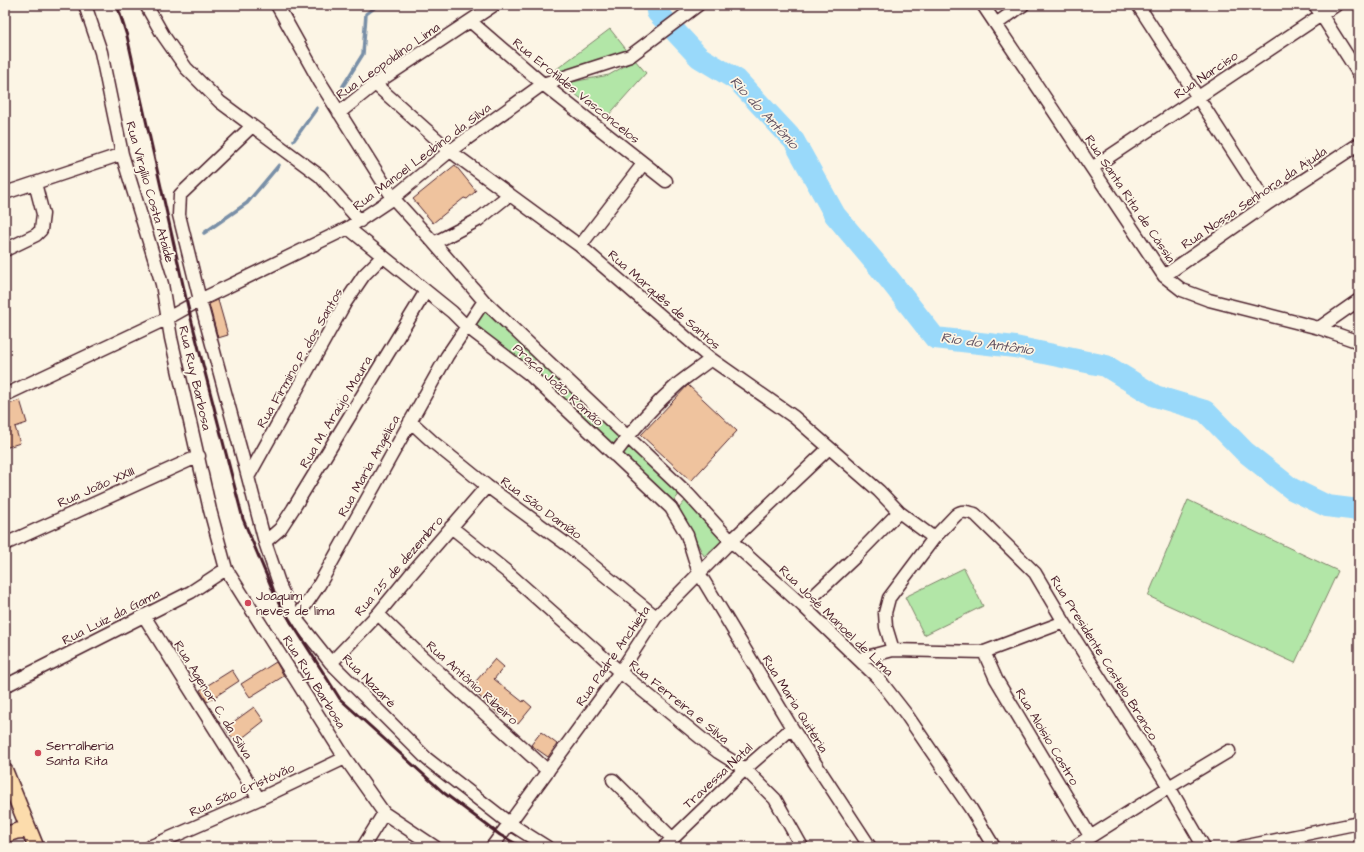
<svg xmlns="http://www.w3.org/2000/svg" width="1364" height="852" font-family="'Architects Daughter',sans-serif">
  <rect width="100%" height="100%" fill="#fcf5e5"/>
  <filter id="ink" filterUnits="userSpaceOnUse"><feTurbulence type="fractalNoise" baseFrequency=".025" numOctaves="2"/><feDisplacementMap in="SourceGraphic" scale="8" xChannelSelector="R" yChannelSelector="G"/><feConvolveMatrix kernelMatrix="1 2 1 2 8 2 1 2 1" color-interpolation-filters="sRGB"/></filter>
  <g filter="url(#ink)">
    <path fill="#b2e6a7" stroke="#7e8269" d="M 610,29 L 629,53 L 552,77 L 550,74 Z
      M 635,60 L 646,73 L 606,118 L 566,87 L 572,82 L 609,75 Z
      M 486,308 L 536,359 L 526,367 L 472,323 Z
      M 545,364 L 621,436 L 613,446 L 536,374 Z
      M 628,445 L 680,493 L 674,501 L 622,455 Z
      M 686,500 L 722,541 L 704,556 L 679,508 Z
      M 1188,500 L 1338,571 L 1295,663 L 1148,596 Z
      M 964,568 L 983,606 L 924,635 L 905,597 Z"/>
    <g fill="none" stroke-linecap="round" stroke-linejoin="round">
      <path stroke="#798fa7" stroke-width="3.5" d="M 343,86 L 363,54 L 366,14 L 378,5
        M 294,140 L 317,108
        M 204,233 L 247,203 L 279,165"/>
      <path stroke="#99d9fa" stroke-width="22" d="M 657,5 L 657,12 L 699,57 L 737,80 L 794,141 L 835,215 L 889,279 L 935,338 L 1015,347 L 1106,366 L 1155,396 L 1205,411 L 1244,451 L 1292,489 L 1327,506 L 1359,510"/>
    </g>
    <path fill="#efc39e" stroke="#4a1f2b" d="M 455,165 L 476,191 L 467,199 L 464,198 L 433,223 L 413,199 Z
      M 218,300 L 228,335 L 218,338 L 209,304 Z
      M 688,385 L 737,431 L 691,481 L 641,435 Z
      M 20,400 L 27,423 L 15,427 L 20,443 L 5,448 L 5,404 L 7,403 L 7,405 Z
      M 495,659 L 504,667 L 494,679 L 523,702 L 524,700 L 532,707 L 518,724 L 503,711 L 500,715 L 470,688 Z
      M 276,662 L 284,676 L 250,697 L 241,684 Z
      M 232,670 L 239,681 L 207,702 L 200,690 Z
      M 254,707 L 264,721 L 236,743 L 225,728 Z
      M 541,732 L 557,744 L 548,757 L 531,745 Z"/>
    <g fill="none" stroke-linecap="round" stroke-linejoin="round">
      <defs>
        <path id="minor" d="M 85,5 L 101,52 L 122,154 L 162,284 L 171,338 L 210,510 L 226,569 L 345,758 L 384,813 L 435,847
          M 146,5 L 163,35 L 186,68 L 220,102 L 320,176 L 360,221
          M 277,5 L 320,82 L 393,198 L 434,243 L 484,301 L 688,494 L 731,541 L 803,606 L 878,678 L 906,714 L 971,809 L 994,847
          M 983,5 L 1164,276 L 1182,290 L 1209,300 L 1319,328 L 1359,342
          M 1138,5 L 1267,204
          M 1315,5 L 1359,74
          M 470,21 L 543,84 L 666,181
          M 996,24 L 1023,5
          M 375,84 L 450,151 L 580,246 L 711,359 L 794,417 L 879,491 L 899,512 L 934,538
          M 339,113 L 375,84 L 494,5
          M 252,126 L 180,195 L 179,215 L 200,300 L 248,477 L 265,542 L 281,589 L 296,619 L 331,663 L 427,759 L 509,823 L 547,847
          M 1092,168 L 1336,5
          M 5,193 L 122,154
          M 348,228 L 452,312 L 466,326 L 529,374 L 671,508 L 687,535 L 699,573 L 792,728 L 870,847
          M 434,243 L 478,220 L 509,195
          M 580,246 L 643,164
          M 5,250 L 36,235 L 41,230 L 43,214 L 35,183
          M 1164,276 L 1267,204 L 1359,144
          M 1319,328 L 1359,300
          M 5,395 L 168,318 L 200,300 L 348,228 L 393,198 L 450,151 L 543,84 L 630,56 L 698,5
          M 410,421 L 434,443 L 487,486 L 569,546 L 656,617
          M 614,455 C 633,429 655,404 679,383 C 689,375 701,367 711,359
          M 248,477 L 345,303 L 364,275 L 382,257
          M 451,527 L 506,571 L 620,672 L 718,752 L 745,769 L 775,799 L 802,847
          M 265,542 L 280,529 L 293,509 L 426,291
          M 5,544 L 199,456
          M 803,606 L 854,558 L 899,512
          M 378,614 L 420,655 L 548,771
          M 144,616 L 259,799
          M 296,619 L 319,585 L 447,356 L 484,301
          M 893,650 L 886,627 L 885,613 L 889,598 L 934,538 L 956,515 C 962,510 967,512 975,514 L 1035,573 L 1064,622 L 1169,787 L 1204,847
          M 984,652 L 996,679 L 1090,836
          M 859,659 L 893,650 L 984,652 L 1064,622
          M 331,663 L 378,614 L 410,575 L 487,486
          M 5,686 L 191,592 L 226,569
          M 613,780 L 672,838
          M 149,847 L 259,799 L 345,758
          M 363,847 L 384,813
          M 492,847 L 620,672 L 656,617 L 731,541 L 829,448
          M 664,847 L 745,769 L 792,728
          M 1074,847 L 1169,787 L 1229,751
          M 1242,847 L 1359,823"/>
        <path id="major" d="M 5,771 L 36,847
          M 8,834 L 17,831 L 29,830"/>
      </defs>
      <use href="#minor" stroke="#4a1f2b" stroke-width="15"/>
      <use href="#major" stroke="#4a1f2b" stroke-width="18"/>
      <use href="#minor" stroke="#fcf5e5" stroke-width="12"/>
      <use href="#major" stroke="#fcdcac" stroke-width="15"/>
      <path stroke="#4a1f2b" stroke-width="3" d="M 117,5 L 127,36 L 188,307 L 243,519 L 276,598 L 340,699 L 444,793 L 500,835 L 522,847"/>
    </g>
  </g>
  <g fill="#d1495b" stroke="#fcf5e5" stroke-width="1.5">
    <circle cx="248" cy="603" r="4"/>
    <circle cx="38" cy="753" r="4"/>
  </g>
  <g text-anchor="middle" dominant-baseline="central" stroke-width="3.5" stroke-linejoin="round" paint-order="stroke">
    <g font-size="13" fill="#4a1f2b" stroke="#fcf5e5">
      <text transform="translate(388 61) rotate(-35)">Rua Leopoldino Lima</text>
      <text transform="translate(1206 75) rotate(-34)">Rua Narciso</text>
      <text transform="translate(576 91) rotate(39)">Rua Erotildes Vasconcelos</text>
      <text transform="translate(422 157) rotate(-37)">Rua Manoel Leobino da Silva</text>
      <text transform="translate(150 192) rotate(74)">Rua Virgílio Costa Ataíde</text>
      <text transform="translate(1254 198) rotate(-34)">Rua Nossa Senhora da Ajuda</text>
      <text transform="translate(1130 199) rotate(56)">Rua Santa Rita de Cássia</text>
      <text transform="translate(664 300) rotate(41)">Rua Marquês de Santos</text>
      <text transform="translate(300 358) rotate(-60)">Rua Firmino P. dos Santos</text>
      <text transform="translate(195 378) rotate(77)">Rua Ruy Barbosa</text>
      <text transform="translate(558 385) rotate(42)">Praça João Romão</text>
      <text transform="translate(336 412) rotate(-59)">Rua M. Araújo Moura</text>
      <text transform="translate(369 466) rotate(-61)">Rua Maria Angélica</text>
      <text transform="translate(96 487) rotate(-24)">Rua João XXIII</text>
      <text transform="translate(541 508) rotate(36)">Rua São Damião</text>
      <text transform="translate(399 566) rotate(-49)">Rua 25 de dezembro</text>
      <text transform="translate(111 617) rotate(-27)">Rua Luiz da Gama</text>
      <text transform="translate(836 621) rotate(44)">Rua José Manoel de Lima</text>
      <text transform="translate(613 656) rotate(-55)">Rua Padre Anchieta</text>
      <text transform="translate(1104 658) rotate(58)">Rua Presidente Castelo Branco</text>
      <text transform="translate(369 681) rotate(45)">Rua Nazaré</text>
      <text transform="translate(314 682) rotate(58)">Rua Ruy Barbosa</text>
      <text transform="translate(472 683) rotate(42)">Rua Antônio Ribeiro</text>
      <text transform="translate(213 700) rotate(58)">Rua Agenor C. da Silva</text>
      <text transform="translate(679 702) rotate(39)">Rua Ferreira e Silva</text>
      <text transform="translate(795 704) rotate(58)">Rua Maria Quitéria</text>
      <text transform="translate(1047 737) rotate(59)">Rua Aloísio Castro</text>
      <text transform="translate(718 776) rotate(-43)">Travessa Natal</text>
      <text transform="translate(242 790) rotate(-24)">Rua São Cristóvão</text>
    </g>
    <g font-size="13" fill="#4a1f2b" stroke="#fcf5e5" text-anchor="start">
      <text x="256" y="596">Joaquim<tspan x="256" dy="15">neves de lima</tspan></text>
      <text x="46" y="746">Serralheria<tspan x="46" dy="15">Santa Rita</tspan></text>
    </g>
    <g font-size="14" font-style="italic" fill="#5e4e5f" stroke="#fcf5e5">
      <text transform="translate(764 113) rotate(47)">Rio do Antônio</text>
      <text transform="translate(987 344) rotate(8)">Rio do Antônio</text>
    </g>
  </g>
  <rect width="1364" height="852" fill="none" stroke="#fcf5e5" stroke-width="20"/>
  <rect x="10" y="10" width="1344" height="832" fill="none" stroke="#4a1f2b" stroke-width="1.5" filter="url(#ink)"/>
</svg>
